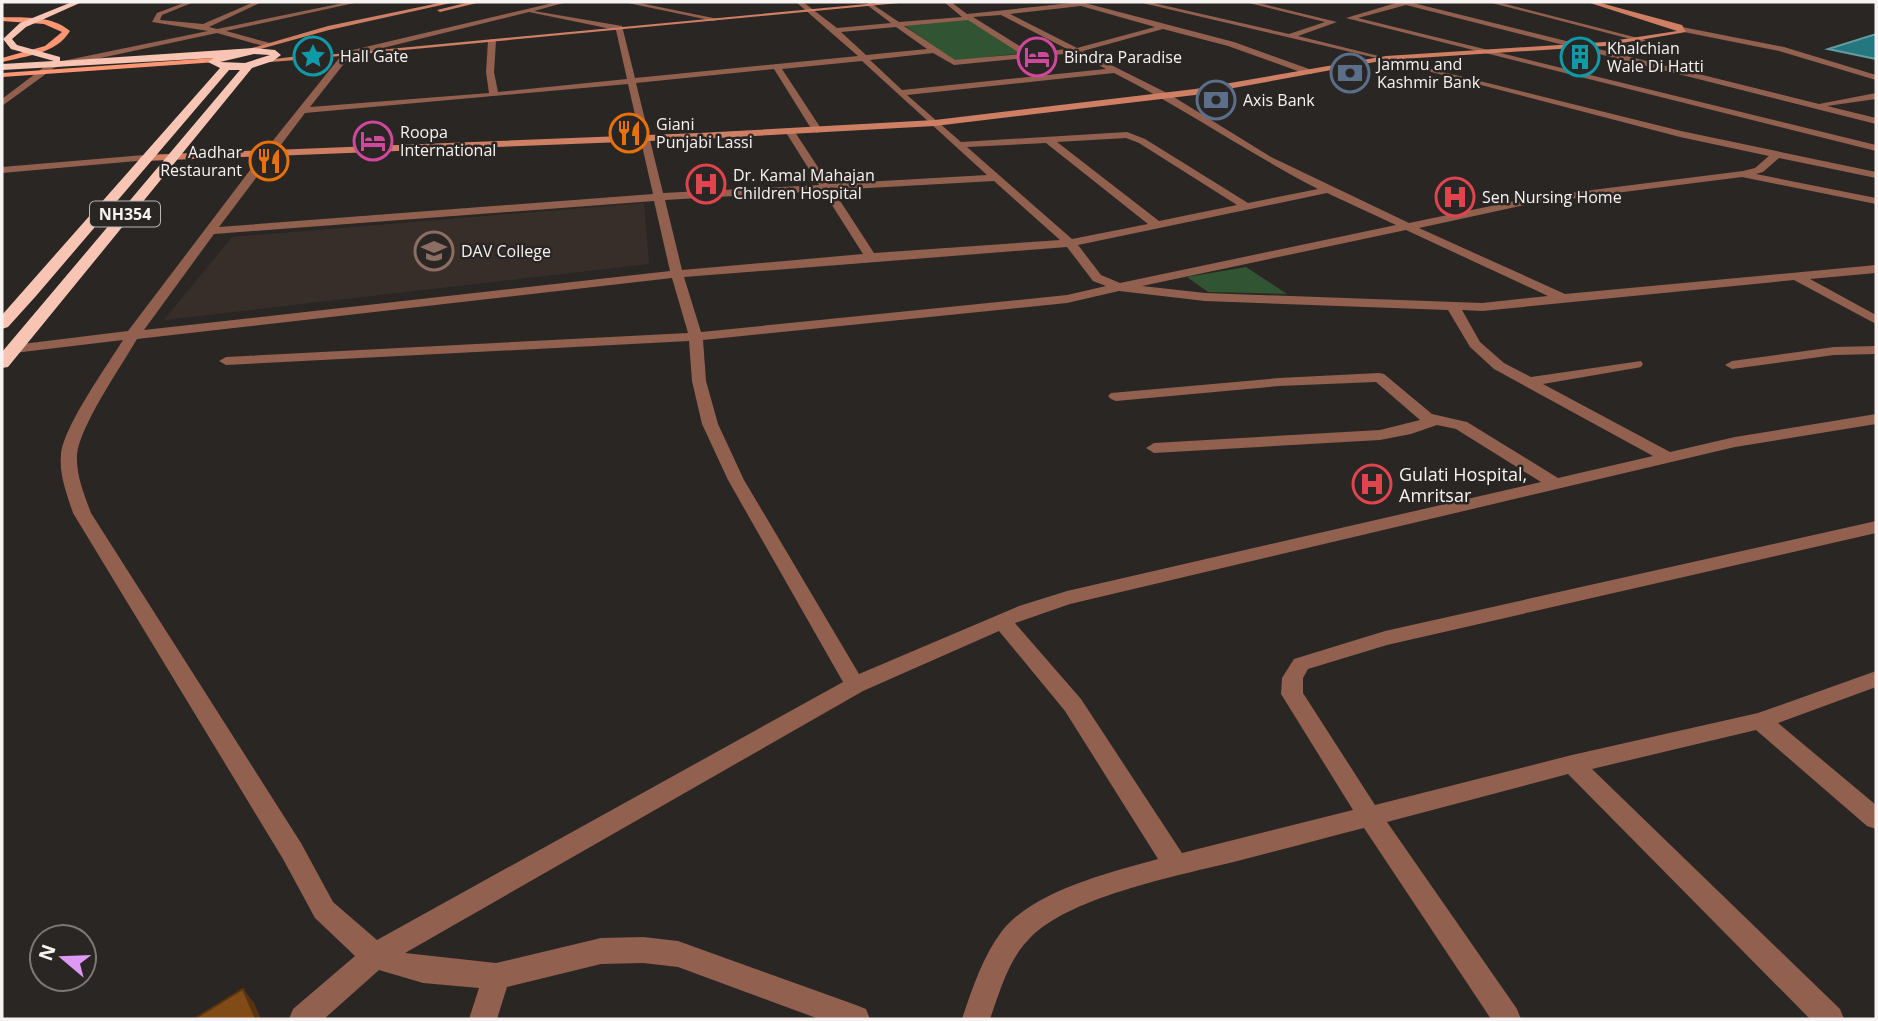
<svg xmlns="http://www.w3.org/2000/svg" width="1878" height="1021" font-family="'Open Sans',sans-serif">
  <rect width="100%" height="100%" fill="#2a2624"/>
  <path fill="#382e29" d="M 644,203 L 649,264 L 164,320 L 232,237 Z"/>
  <path fill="#315433" d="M 968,19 L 1023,53 L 954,61 L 904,25 Z
    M 1246,267 L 1287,294 L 1208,292 L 1187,277 Z"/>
  <path fill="#24777f" stroke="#639ca2" stroke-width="2" d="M 1876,34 L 1876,59 L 1828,49 Z"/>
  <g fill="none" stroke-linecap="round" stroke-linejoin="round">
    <path fill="#92604f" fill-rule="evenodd" d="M 186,2 L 194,2 L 162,15 L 160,20 L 203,24 L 254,2 L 262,2 L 209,27 L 217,29 L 348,2 L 359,2 L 226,31 L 270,43 L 267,47 L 217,33 L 54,68 L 2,106 L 2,99 L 48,64 L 208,31 L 152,22 L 157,13 Z
      M 557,2 L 567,2 L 534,11 L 622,26 L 635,78 L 858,56 L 796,2 L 803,2 L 837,28 L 891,23 L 867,5 L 869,2 L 899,22 L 962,17 L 944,2 L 951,2 L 967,14 L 1081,2 L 1234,42 L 1312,70 L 1312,74 L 1306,74 L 1228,46 L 1163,29 L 1083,51 L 1169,94 L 1271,157 L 1409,223 L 1529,198 L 1743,171 L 1755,168 L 1769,156 L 1680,137 L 1385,60 L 1138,2 L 1149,2 L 1289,34 L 1325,22 L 1245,2 L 1255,2 L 1337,22 L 1298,36 L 1681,131 L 1876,172 L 1876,178 L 1779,158 L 1763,172 L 1756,174 L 1876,198 L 1876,204 L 1742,177 L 1529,204 L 1419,228 L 1565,294 L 1876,265 L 1876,273 L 1810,279 L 1876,315 L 1876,324 L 1794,280 L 1482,311 L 1462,310 L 1480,342 L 1504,363 L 1531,377 L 1641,361 L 1643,364 L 1641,367 L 1636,368 L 1543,384 L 1670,452 L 1735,437 L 1876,414 L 1876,424 L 1735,447 L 1070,604 L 1015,623 L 1081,699 L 1182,853 L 1353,810 L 1281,694 L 1282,678 L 1294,659 L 1385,631 L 1876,521 L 1876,533 L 1387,645 L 1308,669 L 1303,678 L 1303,693 L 1375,805 L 1572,755 L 1758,713 L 1876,671 L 1876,687 L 1778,723 L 1876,805 L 1876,829 L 1867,826 L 1756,730 L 1592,769 L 1840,1009 L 1844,1019 L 1810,1019 L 1568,774 L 1387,822 L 1517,1009 L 1521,1019 L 1491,1019 L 1364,828 C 1324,838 1285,849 1245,859 C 1187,874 1071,895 1030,938 C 1008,960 1000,991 990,1019 L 962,1019 C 972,989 983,956 1002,931 C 1033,891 1111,872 1158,859 L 1065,711 L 999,631 L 863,691 L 405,953 L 496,963 L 601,938 L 643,937 L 678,941 L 856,1005 L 866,1009 L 870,1019 L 819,1019 L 678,967 L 643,963 L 601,964 L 507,987 L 497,1019 L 469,1019 L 479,988 L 423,983 L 379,970 L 324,1019 L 289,1019 L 293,1009 L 355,956 L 315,918 L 283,859 L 73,513 C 67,494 59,475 61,455 C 63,427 107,366 123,340 L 14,353 L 7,349 L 14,345 L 128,331 L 263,153 L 344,52 ZM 1081,6 L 1155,27 L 1077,48 L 1010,14 ZM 529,12 L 616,30 L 627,79 L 498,92 L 494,72 L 496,41 L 492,39 L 488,41 L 486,72 L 489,93 L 310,107 L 350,56 ZM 1001,15 L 1067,49 L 1031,53 L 973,17 ZM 968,20 L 1021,54 L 955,60 L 904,26 ZM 896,27 L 927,49 L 866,55 L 841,32 ZM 933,53 L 954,65 L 1075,53 L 1106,69 L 902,90 L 870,60 ZM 862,61 L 987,175 L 829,184 L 793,129 L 790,128 L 785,131 L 819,185 L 663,193 L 636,83 L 774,69 L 812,130 L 817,133 L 822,130 L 782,69 ZM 1114,73 C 1184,108 1248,153 1318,189 L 1248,203 L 1145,139 L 1127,132 L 961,142 L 907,95 ZM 628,84 L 653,194 L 219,227 L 305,113 ZM 1126,138 L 1139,143 L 1237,205 L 1159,221 L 1057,142 ZM 1046,143 L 1148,224 L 1072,239 L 967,147 ZM 994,181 L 1060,240 L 874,253 L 833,190 ZM 823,191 L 863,254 L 682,270 L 665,200 ZM 1327,193 L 1396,225 L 1120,283 L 1101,275 L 1078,245 ZM 654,201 L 670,271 L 144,330 L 214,234 ZM 1406,230 L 1548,296 L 1482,303 L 1205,293 L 1142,286 ZM 1067,247 L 1093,281 L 1106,286 L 1067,295 L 701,332 L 684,277 ZM 672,278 L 688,333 L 226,357 L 219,361 L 226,365 L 689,341 L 692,381 L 702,424 L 728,480 L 843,682 L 377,940 L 333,902 L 301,843 L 91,513 C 84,494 76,475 77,455 C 79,427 122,365 137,339 ZM 1119,291 L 1205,301 L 1448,310 L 1470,347 L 1494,369 L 1653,456 L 1558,478 L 1467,422 L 1432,414 L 1384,374 L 1379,373 L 1279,378 L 1111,393 L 1108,396 L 1111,399 L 1116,401 L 1279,386 L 1376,382 L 1420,420 L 1380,430 L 1154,443 L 1146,448 L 1154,453 L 1380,440 L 1411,434 L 1437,425 L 1456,429 L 1541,482 L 1067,591 L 1019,606 L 859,674 L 744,480 L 718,424 L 706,381 L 703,340 L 1067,303 Z
      M 623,2 L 635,2 L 718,19 L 714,21 Z
      M 1399,2 L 1409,2 L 1819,104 L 1876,93 L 1876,99 L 1827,106 L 1876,118 L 1876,124 L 1406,5 L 1358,18 L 1876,145 L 1876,151 L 1346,18 Z
      M 1488,2 L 1498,2 L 1646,40 L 1642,42 Z
      M 1682,27 L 1784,47 L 1876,75 L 1876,80 L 1779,51 L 1679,31 Z
      M 144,155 L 148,156 L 148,160 L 2,173 L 2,167 Z
      M 1876,346 L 1876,354 L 1834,355 L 1732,369 L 1725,365 L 1732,361 L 1834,347 Z"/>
    <path fill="#cf7f64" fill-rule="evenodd" d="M 444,2 L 455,2 L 329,30 L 242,54 L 238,52 L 328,26 Z
      M 470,2 L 481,2 L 440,12 L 437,10 Z
      M 888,2 L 910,2 L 319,58 L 315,56 Z
      M 1587,2 L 1597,2 L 1682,25 L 1686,32 L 1605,46 L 1386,60 L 1195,95 L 935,126 L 699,139 L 144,161 L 139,158 L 144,155 L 699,133 L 935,120 L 1195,89 L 1386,56 L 1605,42 L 1677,31 Z
      M 307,55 L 310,59 L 270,62 L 266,60 Z"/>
    <path fill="#fe9673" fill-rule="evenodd" d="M 2,17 C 25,18 51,15 70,31 C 56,54 26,56 2,62 L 2,58 L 45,46 L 62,32 L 44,24 L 2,21 Z
      M 214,58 L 217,62 L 2,77 L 2,73 Z"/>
    <path fill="#f8c5b4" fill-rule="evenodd" d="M 72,2 L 82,2 L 26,27 L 12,39 L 17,45 L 60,57 L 60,61 L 254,48 L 275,50 L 281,55 L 273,61 L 252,68 L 8,367 L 2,368 L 2,352 L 240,70 L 229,70 L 36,296 L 8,327 L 2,329 L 2,315 L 220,68 L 208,62 L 214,58 L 2,70 L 2,64 L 54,61 L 11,49 L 3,39 L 20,23 ZM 254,54 L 270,55 L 245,63 L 220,62 Z"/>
  </g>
  <path fill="#5a3410" d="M 243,989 L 254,1003 L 261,1019 L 256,1019 Z"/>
  <path fill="#814b17" stroke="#5a3410" stroke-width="2" d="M 243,989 L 256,1019 L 194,1019 Z"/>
  <defs>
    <symbol id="sight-ring" viewBox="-11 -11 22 22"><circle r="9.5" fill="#2a2624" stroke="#0f9aa8" stroke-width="1.5"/><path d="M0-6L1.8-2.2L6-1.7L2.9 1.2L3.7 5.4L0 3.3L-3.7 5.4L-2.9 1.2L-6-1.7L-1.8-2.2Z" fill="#0f9aa8"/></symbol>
    <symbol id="hotel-ring" viewBox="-11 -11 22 22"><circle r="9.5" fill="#2a2624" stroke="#d1479c" stroke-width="1.5"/><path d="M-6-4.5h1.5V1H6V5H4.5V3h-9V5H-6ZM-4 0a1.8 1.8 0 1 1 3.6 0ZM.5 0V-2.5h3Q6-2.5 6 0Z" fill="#d1479c"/></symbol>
    <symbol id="building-ring" viewBox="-11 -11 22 22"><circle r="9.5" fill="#2a2624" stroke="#0f9aa8" stroke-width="1.5"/><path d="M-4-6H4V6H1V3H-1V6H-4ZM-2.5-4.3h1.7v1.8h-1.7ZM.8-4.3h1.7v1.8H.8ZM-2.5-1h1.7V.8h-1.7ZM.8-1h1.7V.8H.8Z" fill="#0f9aa8"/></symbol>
    <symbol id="bank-ring" viewBox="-11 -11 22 22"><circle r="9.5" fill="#2a2624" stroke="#5c6f8a" stroke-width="1.5"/><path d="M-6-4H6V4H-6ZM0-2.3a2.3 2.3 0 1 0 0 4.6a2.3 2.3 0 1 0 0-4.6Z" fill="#5c6f8a"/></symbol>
    <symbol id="restaurant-ring" viewBox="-11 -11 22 22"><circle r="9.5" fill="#2a2624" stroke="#e8710a" stroke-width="1.5"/><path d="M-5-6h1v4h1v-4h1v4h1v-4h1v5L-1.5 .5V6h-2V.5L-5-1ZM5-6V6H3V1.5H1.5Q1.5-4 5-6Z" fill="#e8710a"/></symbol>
    <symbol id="hospital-ring" viewBox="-11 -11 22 22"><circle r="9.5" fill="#2a2624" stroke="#e0444e" stroke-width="1.5"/><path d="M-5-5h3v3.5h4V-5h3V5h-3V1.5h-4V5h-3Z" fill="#e0444e"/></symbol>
    <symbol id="university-ring" viewBox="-11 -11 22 22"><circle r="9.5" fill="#2a2624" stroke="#8d6e63" stroke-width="1.5"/><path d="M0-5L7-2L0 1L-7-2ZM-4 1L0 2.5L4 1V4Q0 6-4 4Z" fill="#8d6e63"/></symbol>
  </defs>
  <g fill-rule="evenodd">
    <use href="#sight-ring" x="291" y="34" width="44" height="44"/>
    <use href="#hotel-ring" x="1015" y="35" width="44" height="44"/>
    <use href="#building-ring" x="1558" y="35" width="44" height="44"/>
    <use href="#bank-ring" x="1328" y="51" width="44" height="44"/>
    <use href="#bank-ring" x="1194" y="78" width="44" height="44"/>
    <use href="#restaurant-ring" x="607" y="111" width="44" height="44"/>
    <use href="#hotel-ring" x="351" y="119" width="44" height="44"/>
    <use href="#restaurant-ring" x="247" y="139" width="44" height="44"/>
    <use href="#hospital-ring" x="684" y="162" width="44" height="44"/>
    <use href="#hospital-ring" x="1433" y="175" width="44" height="44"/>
    <use href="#university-ring" x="412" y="229" width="44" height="44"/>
    <use href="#hospital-ring" x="1350" y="462" width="44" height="44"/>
  </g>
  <g text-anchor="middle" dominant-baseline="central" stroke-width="5" stroke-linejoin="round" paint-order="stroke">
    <g font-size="16" fill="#f6f3f2" stroke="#2a2624" text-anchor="start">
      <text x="1607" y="48">Khalchian<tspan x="1607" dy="18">Wale Di Hatti</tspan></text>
      <text x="340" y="56">Hall Gate</text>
      <text x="1064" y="57">Bindra Paradise</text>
      <text x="1377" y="64">Jammu and<tspan x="1377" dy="18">Kashmir Bank</tspan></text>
      <text x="1243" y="100">Axis Bank</text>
      <text x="656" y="124">Giani<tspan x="656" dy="18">Punjabi Lassi</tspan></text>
      <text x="400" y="132">Roopa<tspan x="400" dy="18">International</tspan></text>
      <text x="242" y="152" text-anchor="end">Aadhar<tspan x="242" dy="18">Restaurant</tspan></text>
      <text x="733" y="175">Dr. Kamal Mahajan<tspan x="733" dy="18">Children Hospital</tspan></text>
      <text x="1482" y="197">Sen Nursing Home</text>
      <text x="461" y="251">DAV College</text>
    </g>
    <rect fill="#2a2624" stroke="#b9b6b4" stroke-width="2" x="90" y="201.5" width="70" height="25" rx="5"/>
    <g font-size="16" font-weight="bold" fill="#f6f3f2">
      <text x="125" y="214">NH354</text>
    </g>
    <g font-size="18" fill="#f6f3f2" stroke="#2a2624" text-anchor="start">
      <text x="1399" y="474">Gulati Hospital,<tspan x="1399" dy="21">Amritsar</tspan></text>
    </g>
  </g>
  <rect width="1878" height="1021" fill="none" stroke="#f6f3f2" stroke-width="7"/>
  <g transform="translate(63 958) rotate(289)"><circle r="33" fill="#2a2624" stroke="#7c7876" stroke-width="2"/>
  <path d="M0-5L12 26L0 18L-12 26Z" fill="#dd99f3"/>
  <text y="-10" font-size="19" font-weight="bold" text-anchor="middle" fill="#f6f3f2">N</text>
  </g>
</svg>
